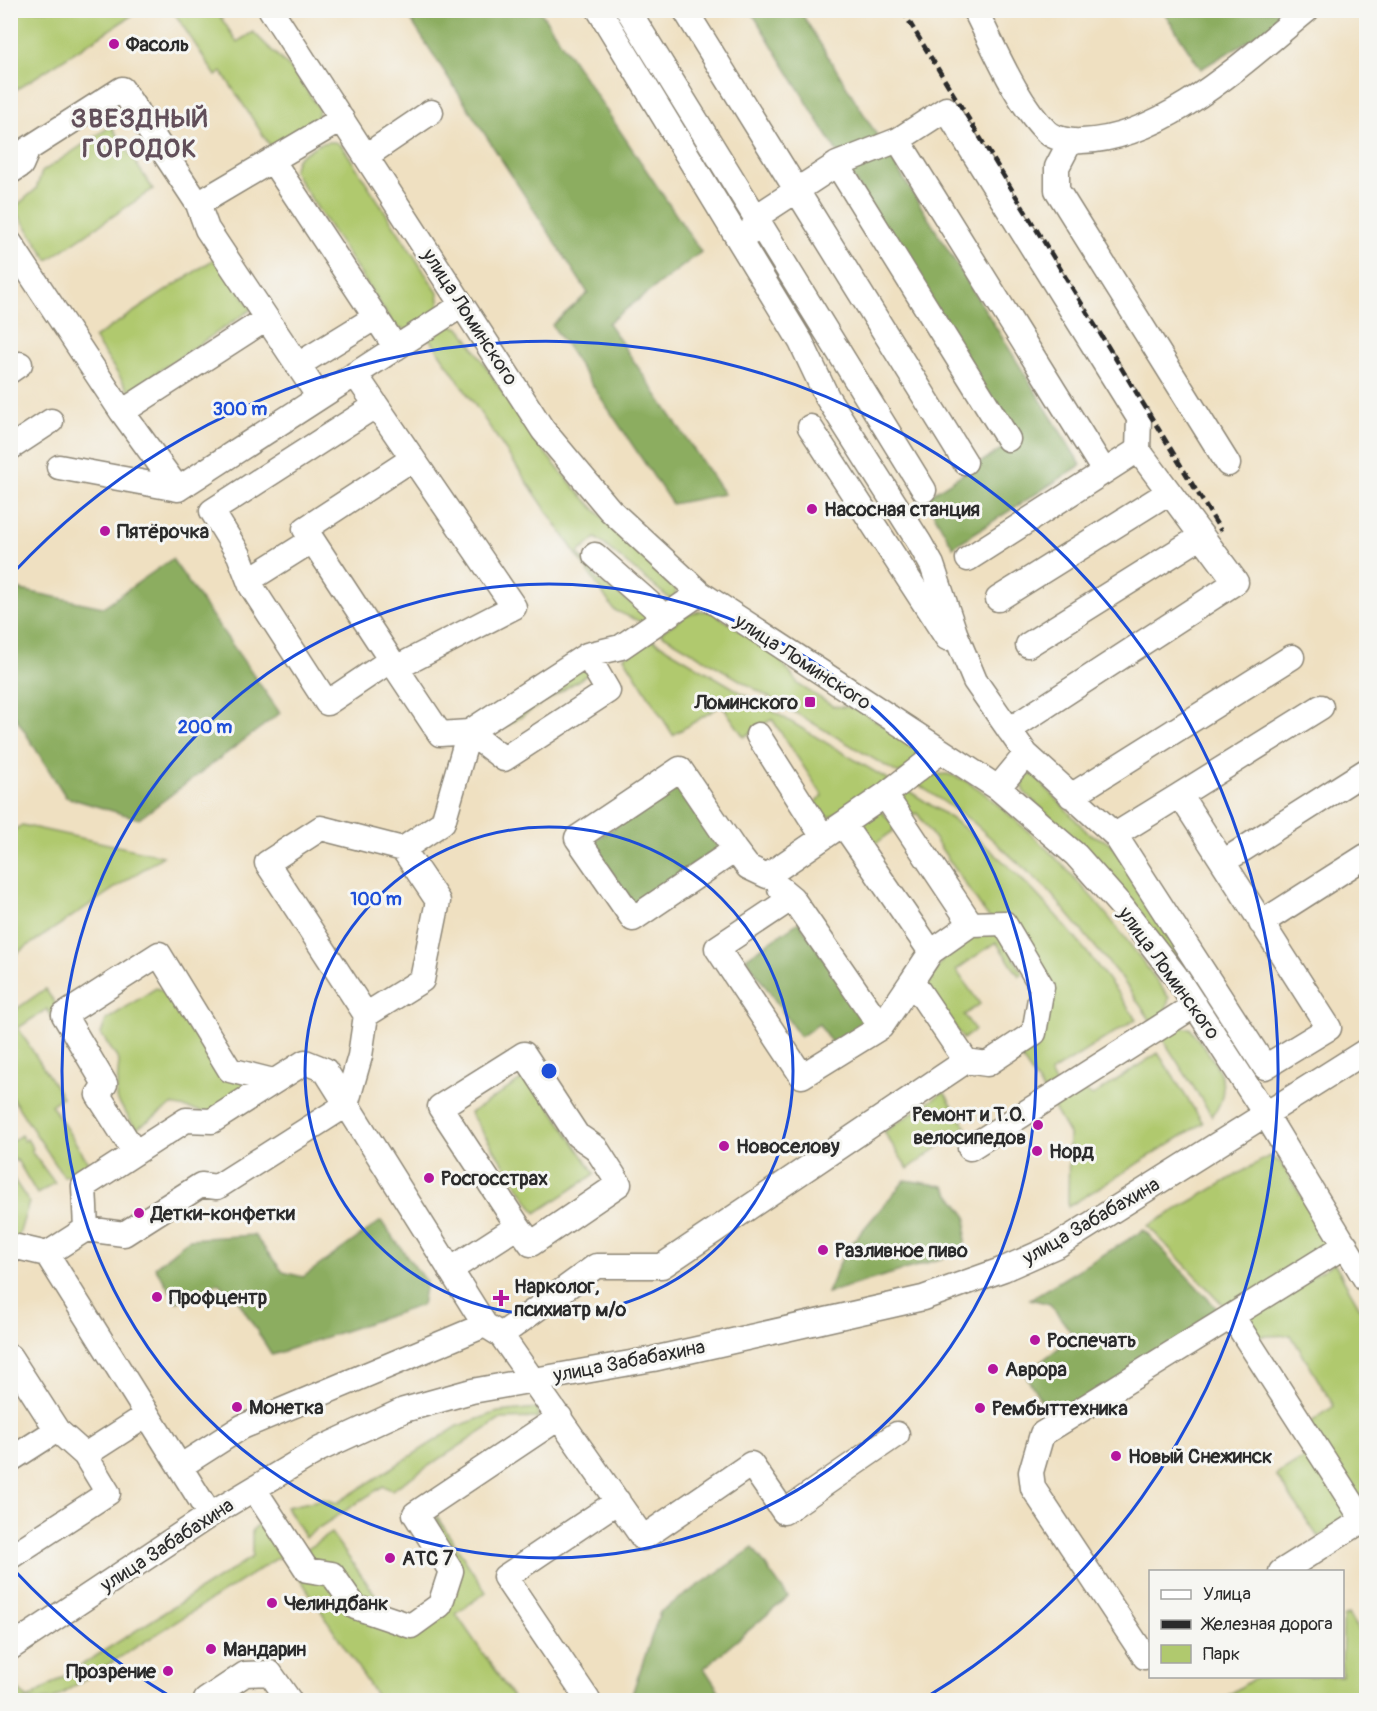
<svg xmlns="http://www.w3.org/2000/svg" width="1377" height="1711" font-family="Pangolin,sans-serif">
  <rect width="100%" height="100%" fill="#f6f6f2"/>
  <filter id="ink" filterUnits="userSpaceOnUse"><feTurbulence type="fractalNoise" baseFrequency=".0167" numOctaves="2"/><feDisplacementMap in="SourceGraphic" scale="12" xChannelSelector="R" yChannelSelector="G"/><feConvolveMatrix kernelMatrix="1 2 1 2 8 2 1 2 1" color-interpolation-filters="sRGB"/></filter>
  <filter id="wash" filterUnits="userSpaceOnUse"><feTurbulence type="fractalNoise" baseFrequency=".008" numOctaves="4" result="noise"/><feDisplacementMap in="SourceGraphic" scale="24" xChannelSelector="R" yChannelSelector="G"/><feGaussianBlur stdDeviation="1.35" result="paint"/><feColorMatrix in="noise" values="0 0 0 0 0 0 0 0 0 0 0 0 0 0 0 0 0 1.4 0 .05"/><feComposite in="paint" operator="in"/></filter>
  <g filter="url(#wash)">
    <rect width="100%" height="100%" fill="#efe0c1"/>
    <path fill="#b0c96e" stroke="#6e7a4c" stroke-width="1.5" d="M 11,10 L 139,10 L 139,11 L 11,93 Z
      M 173,11 L 225,11 L 219,15 L 237,42 L 253,32 L 293,71 L 319,108 L 317,122 L 274,152 L 222,72 L 216,76 Z
      M 111,126 L 153,189 L 48,260 L 14,208 L 36,189 L 42,172 Z
      M 329,142 L 336,142 L 343,147 L 438,293 L 440,307 L 409,330 L 395,327 L 293,171 L 297,158 L 319,144 Z
      M 217,257 L 252,309 L 129,391 L 94,338 Z
      M 449,325 L 457,327 L 463,331 C 489,371 514,412 543,450 C 582,500 628,544 676,585 L 675,603 L 596,538 L 578,553 L 597,579 L 653,619 L 645,624 L 614,610 L 428,336 Z
      M 700,611 L 711,611 L 778,657 L 799,685 L 833,706 L 856,708 L 920,749 L 917,763 L 899,774 L 660,633 L 687,615 Z
      M 651,639 L 889,780 L 831,817 L 820,815 L 813,804 L 823,796 L 772,719 L 744,737 L 722,705 L 673,735 L 624,657 Z
      M 586,661 L 593,671 L 485,740 L 475,732 Z
      M 947,774 C 970,779 988,796 1005,811 C 1070,865 1121,929 1169,998 L 1165,1015 L 1153,1024 L 1122,979 L 1047,889 L 973,822 L 916,783 L 918,779 L 932,775 Z
      M 1030,774 L 1035,776 L 1088,833 L 1111,843 L 1250,1063 L 1246,1062 L 1077,843 L 1024,792 L 1022,779 Z
      M 907,790 C 928,803 949,816 968,831 C 1034,884 1089,950 1136,1019 L 1050,1073 L 1056,1085 L 1044,1092 L 1018,1053 L 1051,984 L 985,913 L 917,813 L 909,817 L 900,805 L 900,794 Z
      M 879,809 L 894,825 L 893,831 L 875,844 L 871,844 L 859,827 Z
      M 22,825 L 163,856 L 11,957 L 11,832 Z
      M 980,930 L 997,930 L 1023,973 L 1019,976 L 996,942 L 956,970 L 980,1004 L 964,1015 L 975,1030 L 963,1039 L 927,985 L 946,954 Z
      M 156,988 L 167,992 L 221,1073 L 258,1082 L 213,1114 L 172,1105 L 136,1129 L 116,1098 L 119,1061 L 101,1034 L 106,1020 Z
      M 45,989 L 61,1011 L 52,1017 L 47,1009 L 18,1028 L 62,1097 L 51,1105 L 94,1171 L 87,1175 L 75,1170 L 64,1177 L 11,1096 L 11,1013 Z
      M 1171,1027 L 1190,1028 C 1210,1057 1239,1082 1212,1116 L 1160,1035 Z
      M 1158,1053 L 1203,1123 L 1068,1207 L 1069,1134 L 1051,1103 L 1078,1086 L 1092,1096 Z
      M 529,1075 L 595,1174 L 536,1213 L 470,1113 Z
      M 944,1092 L 966,1127 L 908,1169 L 884,1132 Z
      M 21,1135 L 24,1141 L 27,1139 L 33,1149 L 31,1151 L 55,1183 L 37,1194 L 17,1160 L 15,1161 L 11,1155 L 11,1142 Z
      M 1269,1156 L 1281,1163 L 1326,1236 L 1324,1249 L 1229,1311 L 1148,1226 Z
      M 10,1174 L 29,1202 L 19,1235 L 10,1241 Z
      M 1334,1263 L 1366,1318 L 1366,1509 L 1318,1537 L 1276,1475 L 1321,1448 L 1307,1425 L 1334,1406 L 1291,1335 L 1250,1337 L 1239,1320 Z
      M 537,1408 L 538,1418 L 501,1419 L 392,1490 L 383,1486 L 305,1537 L 286,1507 L 324,1499 L 337,1503 L 458,1426 L 498,1412 Z
      M 437,1517 L 486,1592 L 456,1614 L 515,1700 L 379,1700 L 297,1574 L 331,1582 L 410,1635 L 448,1609 L 435,1534 Z
      M 266,1520 L 284,1554 L 52,1700 L 11,1700 L 10,1685 L 15,1686 L 28,1699 L 252,1557 L 252,1530 Z
      M 331,1533 L 387,1611 L 359,1603 L 310,1565 L 301,1553 Z
      M 1348,1614 L 1366,1643 L 1366,1700 L 1221,1700 L 1256,1677 L 1342,1676 L 1343,1617 Z"/>
    <path fill="#8cad61" stroke="#5c6c46" stroke-width="1.5" d="M 405,11 L 540,11 L 701,252 L 608,323 L 724,494 L 672,504 L 552,325 L 588,293 Z
      M 751,11 L 800,11 L 1081,465 L 953,547 L 925,498 L 1014,441 Z
      M 1163,11 L 1297,11 L 1201,69 Z
      M 172,559 L 280,713 L 139,819 L 66,797 L 11,710 L 11,588 L 103,607 Z
      M 678,786 L 719,848 L 633,904 L 592,842 Z
      M 799,922 L 867,1023 L 833,1045 L 819,1024 L 800,1037 L 746,958 Z
      M 905,1180 L 944,1186 L 967,1217 L 964,1252 L 827,1293 L 845,1251 Z
      M 381,1221 L 426,1282 L 422,1305 L 272,1355 L 236,1297 L 218,1283 L 177,1302 L 155,1267 L 189,1239 L 254,1235 L 283,1272 L 303,1277 Z
      M 1144,1230 L 1226,1318 L 1055,1424 L 1025,1374 L 1074,1336 L 1050,1304 L 1030,1299 Z
      M 753,1548 L 788,1597 L 704,1668 L 725,1700 L 630,1700 L 660,1612 Z"/>
  </g>
  <g filter="url(#ink)">
    <g fill="none" stroke-linecap="round" stroke-linejoin="round">
      <defs>
        <path id="minor" d="M 271,10 L 543,430 L 610,510 L 700,593 L 998,788 L 1076,855 L 1123,908 L 1175,975 L 1266,1115 L 1366,1280
          M 599,10 L 801,342 L 827,397 L 919,542 L 932,565 L 955,633 L 975,681 L 1026,754 L 1115,835 L 1265,1067 L 1329,1028 L 1180,795 L 1115,835
          M 628,10 L 924,490
          M 685,10 L 965,462
          M 975,10 C 995,49 1016,102 1047,132 C 1055,139 1071,142 1082,141 C 1164,139 1246,60 1307,10
          M 898,140 L 1104,471
          M 1070,142 L 1057,167 L 1057,190 L 1228,464
          M 366,156 L 431,112
          M 272,160 L 396,348
          M 837,164 L 898,140 L 946,109 L 1139,418 L 1138,450 L 1236,582 L 1009,730
          M 10,172 L 21,165 L 28,149 L 122,89 L 198,204 L 207,229 L 319,397
          M 198,204 L 342,119
          M 752,232 L 756,217 L 837,164 L 1008,439
          M 10,243 L 122,412 L 178,489
          M 298,365 L 376,317
          M 10,371 L 20,364
          M 355,374 L 514,607 L 396,668 L 440,734 L 469,732 L 587,655 L 621,647 L 700,593
          M 375,406 L 212,511 L 239,555 L 251,586 L 327,703 L 391,660
          M 122,412 L 266,319
          M 810,427 L 947,638
          M 10,448 L 51,421
          M 59,467 L 178,489 L 462,305
          M 595,555 L 665,617
          M 968,559 L 1138,450
          M 249,580 L 311,541
          M 998,599 L 1169,492
          M 1028,645 L 1202,536
          M 396,668 L 305,529 L 412,459
          M 758,735 L 823,837
          M 998,788 L 1026,754
          M 1180,795 L 1321,707
          M 1071,796 L 1292,657
          M 843,824 L 931,952 L 912,981 L 966,1061 L 987,1064 L 1034,1033 L 1042,987 L 1004,923 L 971,924 L 885,795
          M 403,849 L 443,822 L 469,732 L 504,759 L 608,691 L 587,655
          M 735,850 L 680,769 L 577,838 L 633,919 L 735,850 L 748,867 L 767,876 L 885,795 L 941,751
          M 1223,862 L 1366,771
          M 780,888 L 792,898 L 881,1027 L 912,981
          M 792,898 L 717,948 L 802,1076 L 881,1027
          M 1261,923 L 1366,856
          M 931,952 L 971,924
          M 970,1148 L 1195,1005
          M 135,1153 L 98,1095 L 105,1084 L 64,1015 L 159,954 L 230,1070 L 273,1081
          M 86,1229 L 84,1186 L 186,1120 L 212,1121 L 305,1062 L 325,1070 L 485,1325 L 501,1335 L 643,1538 L 751,1464 L 784,1512 L 897,1434
          M 10,1252 L 17,1247 L 47,1254
          M 450,1270 L 518,1226 L 531,1244 L 619,1184 L 596,1148 L 577,1135 L 524,1054 L 440,1107 L 518,1226
          M 1232,1316 L 1363,1520
          M 501,1335 L 596,1266 L 662,1266 L 966,1061
          M 10,1357 L 57,1430
          M 10,1460 L 57,1430 L 85,1455 L 147,1415
          M 181,1466 L 242,1427 L 485,1325
          M 254,1489 L 307,1570 L 332,1574 L 355,1607 L 411,1626 L 440,1605 L 451,1571 L 415,1514 L 560,1417
          M 210,1515 L 47,1254 L 86,1229 L 124,1234 L 201,1185 L 217,1187 L 346,1105 L 360,1056 L 366,1015 L 267,863 L 321,828 L 403,849 L 438,901 L 422,980 L 366,1015
          M 10,1557 L 108,1493 L 85,1455
          M 1281,1572 L 1366,1518
          M 10,1648 L 210,1515 L 320,1449 L 404,1410 L 472,1391 L 653,1359 L 923,1298 L 1004,1269 L 1058,1245 L 1366,1051
          M 1150,1654 L 1145,1657 L 1033,1488 L 1031,1472 L 1042,1434 L 1346,1245
          M 206,1700 L 245,1674 L 270,1673 L 289,1700
          M 588,1700 L 505,1577 L 618,1501"/>
      </defs>
      <use href="#minor" stroke="#8d8676" stroke-width="27"/>
      <use href="#minor" stroke="#fff" stroke-width="24"/>
      <path stroke="#2b2b2b" stroke-width="4.5" stroke-dasharray="9 4.5" stroke-linecap="butt" d="M 902,10 L 1221,531"/>
    </g>
  </g>
  <g fill="none" stroke="#1d4ed8" stroke-width="3">
    <circle cx="549" cy="1071" r="244"/>
    <circle cx="549" cy="1071" r="487"/>
    <path d="M173 1698A731 731 0 0 1 14 1570M14 572A731 731 0 1 1 925 1698"/>
  </g>
  <g fill="#b5179e" stroke="#f6f6f2" stroke-width="2">
    <circle cx="114" cy="44" r="6"/>
    <circle cx="812" cy="509" r="6"/>
    <circle cx="105" cy="531" r="6"/>
    <rect x="804" y="696" width="12" height="12" rx="3"/>
    <circle cx="1038" cy="1125" r="6"/>
    <circle cx="724" cy="1146" r="6"/>
    <circle cx="1037" cy="1151" r="6"/>
    <circle cx="429" cy="1178" r="6"/>
    <circle cx="139" cy="1213" r="6"/>
    <circle cx="823" cy="1250" r="6"/>
    <circle cx="157" cy="1297" r="6"/>
    <path d="M498 1289h6v6h6v6h-6v6h-6v-6h-6v-6h6z"/>
    <circle cx="1035" cy="1340" r="6"/>
    <circle cx="993" cy="1369" r="6"/>
    <circle cx="237" cy="1407" r="6"/>
    <circle cx="980" cy="1408" r="6"/>
    <circle cx="1116" cy="1456" r="6"/>
    <circle cx="390" cy="1558" r="6"/>
    <circle cx="272" cy="1603" r="6"/>
    <circle cx="211" cy="1649" r="6"/>
    <circle cx="168" cy="1671" r="6"/>
  </g>
  <g text-anchor="middle" dominant-baseline="central" stroke-width="6" stroke-linejoin="round" paint-order="stroke">
    <g font-size="20" font-weight="bold" fill="#2b2b2b" stroke="#f6f6f2" text-anchor="start">
      <text x="126" y="44">Фасоль</text>
      <text x="824" y="509">Насосная станция</text>
      <text x="117" y="531">Пятёрочка</text>
      <text x="798" y="702" text-anchor="end">Ломинского</text>
      <text x="1026" y="1114" text-anchor="end">Ремонт и Т.О.<tspan x="1026" dy="23">велосипедов</tspan></text>
      <text x="736" y="1146">Новоселову</text>
      <text x="1049" y="1151">Норд</text>
      <text x="441" y="1178">Росгосстрах</text>
      <text x="151" y="1213">Детки-конфетки</text>
      <text x="835" y="1250">Разливное пиво</text>
      <text x="514" y="1286">Нарколог,<tspan x="514" dy="23">психиатр м/о</tspan></text>
      <text x="169" y="1297">Профцентр</text>
      <text x="1047" y="1340">Роспечать</text>
      <text x="1005" y="1369">Аврора</text>
      <text x="249" y="1407">Монетка</text>
      <text x="992" y="1408">Рембыттехника</text>
      <text x="1128" y="1456">Новый Снежинск</text>
      <text x="402" y="1558">АТС 7</text>
      <text x="284" y="1603">Челиндбанк</text>
      <text x="223" y="1649">Мандарин</text>
      <text x="156" y="1671" text-anchor="end">Прозрение</text>
    </g>
    <g font-size="20" fill="#2b2b2b" stroke="#f6f6f2">
      <text transform="translate(470 317) rotate(57)">улица Ломинского</text>
      <text transform="translate(803 662) rotate(33)">улица Ломинского</text>
      <text transform="translate(1169 973) rotate(54)">улица Ломинского</text>
      <text transform="translate(1091 1221) rotate(-30)">улица Забабахина</text>
      <text transform="translate(629 1361) rotate(-11)">улица Забабахина</text>
      <text transform="translate(167 1545) rotate(-33)">улица Забабахина</text>
    </g>
    <g font-size="26" font-weight="bold" letter-spacing="1.5" fill="#624f5a" stroke="#f6f6f2">
      <text x="140" y="119">ЗВЕЗДНЫЙ<tspan x="140" dy="30">ГОРОДОК</tspan></text>
    </g>
  </g>
  <circle cx="549" cy="1071" r="9" fill="#1d4ed8" stroke="#f6f6f2" stroke-width="3"/>
  <g font-size="18" text-anchor="middle" font-weight="bold" fill="#1d4ed8" stroke="#f6f6f2" stroke-width="6" stroke-linejoin="round" paint-order="stroke">
    <text x="240" y="415">300 m</text>
    <text x="205" y="733">200 m</text>
    <text x="376" y="905">100 m</text>
  </g>
  <rect width="1377" height="1711" fill="none" stroke="#f6f6f2" stroke-width="36"/>
  <rect x="1149" y="1570" width="195" height="108" fill="#f6f6f2" stroke="#a5a5a2" stroke-width="1.5"/>
  <rect x="1161" y="1590" width="30" height="9" fill="#ffffff" stroke="#a5a5a2" stroke-width="1.5"/>
  <text x="1203" y="1600" font-size="18" fill="#2b2b2b">Улица</text>
  <rect x="1161" y="1620" width="30" height="9" fill="#2b2b2b" stroke="#a5a5a2" stroke-width="1.5"/>
  <text x="1203" y="1630" font-size="18" fill="#2b2b2b">Железная дорога</text>
  <rect x="1161" y="1645" width="30" height="18" fill="#b0c96e" stroke="#a5a5a2" stroke-width="1.5"/>
  <text x="1203" y="1660" font-size="18" fill="#2b2b2b">Парк</text>
</svg>
